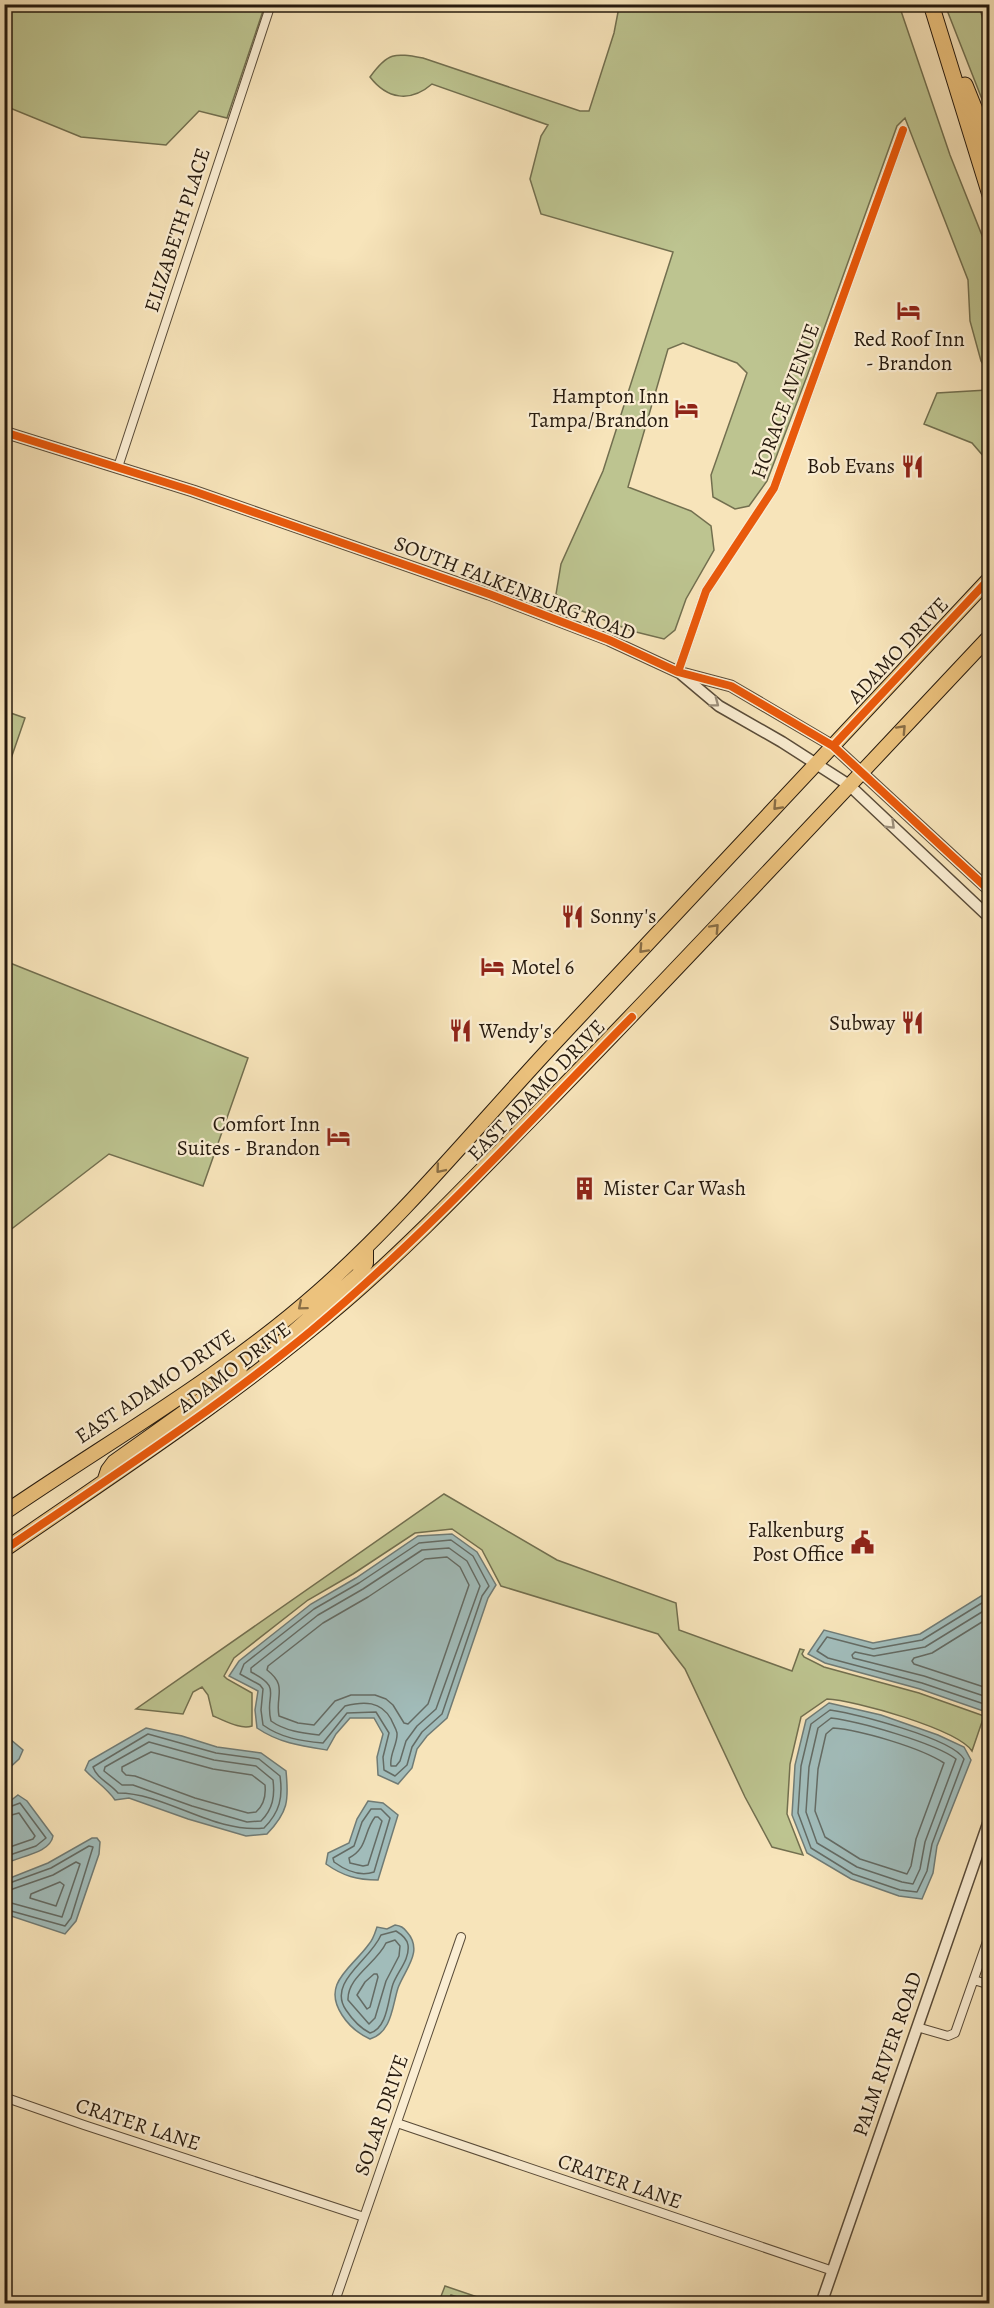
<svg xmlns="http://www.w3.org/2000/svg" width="994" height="2308" font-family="Alegreya,serif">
  <rect width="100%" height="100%" fill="#f7e4ba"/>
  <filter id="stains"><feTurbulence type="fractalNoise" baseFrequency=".00333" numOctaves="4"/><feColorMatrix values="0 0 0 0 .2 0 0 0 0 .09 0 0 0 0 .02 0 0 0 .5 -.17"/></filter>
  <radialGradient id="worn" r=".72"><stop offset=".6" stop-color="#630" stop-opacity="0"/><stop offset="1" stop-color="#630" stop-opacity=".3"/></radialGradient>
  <path fill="#bdc490" stroke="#726f4f" stroke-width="1.5" d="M 4,5 L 5,4 L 265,5 L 227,118 L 199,111 L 166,145 L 81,137 L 5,106 Z
    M 618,5 L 899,5 L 950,155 L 989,253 L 989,374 L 981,361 L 970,321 L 968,280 L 905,118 L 897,126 L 807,376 L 767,481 L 749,506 L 735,509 L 713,497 L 711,475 L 747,373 L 737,363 L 683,343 L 668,349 L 628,487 L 691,511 L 711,526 L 714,550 L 686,599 L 675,630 L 664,639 L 632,631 L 567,605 L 556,594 L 561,564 L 603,471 L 673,252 L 541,214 L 530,179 L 541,136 L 548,125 L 432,84 C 410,103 387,99 370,77 C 388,52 394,53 423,58 L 580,111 L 589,111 L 614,33 L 619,7 Z
    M 945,5 L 979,5 L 989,42 L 989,117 Z
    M 989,386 L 989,459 L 985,458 L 972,443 L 924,424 L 937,393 L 987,390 Z
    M 5,711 L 25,718 L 5,776 Z
    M 5,961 L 248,1058 L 203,1186 L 109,1154 L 5,1234 Z
    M 444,1494 L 557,1560 L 676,1603 L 679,1630 L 792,1671 L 800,1649 L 804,1650 L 802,1654 L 804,1657 L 824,1667 L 919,1693 L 984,1716 L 972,1751 C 957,1729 854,1700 827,1699 L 801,1717 L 790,1764 L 787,1814 L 803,1855 L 772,1847 L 745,1797 L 685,1669 L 658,1634 L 501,1586 L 482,1550 L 452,1529 L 415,1533 L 353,1574 L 308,1600 L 234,1658 L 224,1676 L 227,1679 L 252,1693 L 252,1726 C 240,1730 224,1720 213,1716 L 208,1695 L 202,1687 L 193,1692 L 183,1714 L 136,1709 Z
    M 445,2286 L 495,2303 L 476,2303 L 451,2295 L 447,2303 L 438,2304 Z"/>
  <path fill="#a1bcba" stroke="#707b75" stroke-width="1.5" d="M 452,1534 L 477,1552 L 496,1585 L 488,1598 L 447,1718 L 427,1736 L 417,1749 L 412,1768 L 398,1784 L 378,1775 L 377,1757 L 383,1734 L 374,1718 L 350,1718 L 336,1734 L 327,1750 C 301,1746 279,1743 257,1728 L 255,1710 L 258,1691 L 229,1676 L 239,1661 L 311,1604 L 356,1578 L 418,1536 Z
    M 989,1591 L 989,1713 L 920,1689 L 825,1663 L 808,1654 L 824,1630 L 873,1643 L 920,1634 Z
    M 829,1703 L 881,1715 L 938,1735 L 964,1747 L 971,1760 L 937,1846 L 933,1873 L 922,1899 L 899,1896 L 851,1879 L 807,1853 L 792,1815 L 795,1765 L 806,1720 Z
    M 4,1728 L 10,1739 L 23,1750 L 19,1759 L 5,1772 Z
    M 146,1728 L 182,1736 L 217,1747 L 261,1753 L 286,1771 C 289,1801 288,1812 267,1834 L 246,1836 L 188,1819 L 129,1798 L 115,1800 C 107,1788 95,1781 85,1770 L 89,1761 Z
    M 18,1795 L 27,1801 L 53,1836 C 50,1854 18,1856 5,1864 L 5,1805 Z
    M 368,1801 L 383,1803 L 398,1815 L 378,1880 C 357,1880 343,1876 326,1864 L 328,1853 L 349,1843 L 357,1819 Z
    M 92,1838 L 97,1838 L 100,1842 L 99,1854 L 76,1921 L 65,1934 L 5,1914 L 5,1880 L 48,1863 Z
    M 395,1925 C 401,1926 403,1927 407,1932 C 424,1951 405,1969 398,1988 C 392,2007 392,2032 370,2039 C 359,2034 349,2026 342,2015 C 321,1983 352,1968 369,1944 C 373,1940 375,1933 377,1927 L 387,1929 Z"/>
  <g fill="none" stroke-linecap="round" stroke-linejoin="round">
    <path stroke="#646b64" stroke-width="1.5" d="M 451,1540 L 473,1556 L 489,1586 L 482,1596 L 442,1714 L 422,1732 L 412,1747 L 407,1765 L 395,1776 L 384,1770 L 383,1757 L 389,1733 L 376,1712 L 347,1713 L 323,1743 C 301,1741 281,1738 263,1725 L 261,1710 L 263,1689 L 260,1685 L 240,1674 L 244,1664 L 314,1609 L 359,1583 L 419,1543 Z
      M 449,1548 L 467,1561 L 480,1586 L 436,1709 L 417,1726 L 406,1741 L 400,1761 L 396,1766 L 391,1766 C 389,1754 398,1744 397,1733 C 396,1728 393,1724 391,1719 C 381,1701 364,1701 345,1706 L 319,1735 C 302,1733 285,1731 271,1721 C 264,1693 284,1689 251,1672 L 251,1668 L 318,1615 L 363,1589 L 422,1550 Z
      M 447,1557 L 460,1567 L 469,1585 L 428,1704 L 408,1724 L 404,1723 L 393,1705 L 386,1699 L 375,1695 L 351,1695 L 335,1701 L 314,1725 L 298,1723 L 279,1716 C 275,1696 288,1686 267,1670 L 268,1666 L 323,1623 L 368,1597 L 425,1559 Z
      M 990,1598 L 922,1640 L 873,1649 L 827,1637 L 817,1651 L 828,1658 L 922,1683 L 990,1706
      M 990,1607 L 925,1647 L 874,1656 L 855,1652 L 852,1655 L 853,1658 L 924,1676 L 990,1698
      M 990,1617 L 932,1653 L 914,1658 L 912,1661 L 914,1664 L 990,1689
      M 830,1710 C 856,1714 952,1738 964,1759 L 932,1844 L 927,1871 L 917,1892 L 900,1890 L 853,1874 L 811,1848 L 798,1813 L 801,1766 L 811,1724 Z
      M 831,1718 C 858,1721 935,1743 956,1759 L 925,1842 L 920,1869 L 913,1884 L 902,1882 L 857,1867 L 817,1843 L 806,1812 L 809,1767 L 818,1728 Z
      M 833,1728 C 861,1730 921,1748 944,1763 L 916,1839 L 911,1866 L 907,1874 L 860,1859 L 825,1837 L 815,1811 L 818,1769 L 826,1734 Z
      M 148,1734 L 216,1753 L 259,1759 L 280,1776 C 283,1797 280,1812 264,1828 C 214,1834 166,1793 118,1793 C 110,1783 97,1779 93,1767 Z
      M 149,1742 L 214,1760 L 256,1766 L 273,1780 C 275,1796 273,1809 261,1821 L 247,1822 L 192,1806 L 133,1785 L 122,1785 L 104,1771 L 105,1767 Z
      M 151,1752 L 213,1769 L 252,1775 L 265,1785 C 266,1795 264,1805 256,1812 L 248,1813 L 195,1798 L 135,1776 L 126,1775 L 122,1771 L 122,1767 Z
      M 4,1809 L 20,1803 L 46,1838 L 36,1846 L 4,1857
      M 371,1809 L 381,1809 L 390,1818 L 374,1872 C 360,1877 345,1870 334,1862 L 333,1858 L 354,1846 L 362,1822 Z
      M 4,1817 L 19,1813 L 35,1836 L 33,1839 L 4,1849
      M 375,1817 L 378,1817 L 382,1821 L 368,1865 L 363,1866 L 350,1863 L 349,1858 C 368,1848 363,1833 375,1817 Z
      M 60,1882 L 64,1885 L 56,1906 L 30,1898 L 31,1894 Z
      M 4,1885 L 51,1868 L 89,1846 L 93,1847 L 71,1918 L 65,1926 L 4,1909
      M 4,1892 L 53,1875 L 76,1862 L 80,1864 L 62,1917 L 4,1901
      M 396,1931 C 401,1934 407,1938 408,1945 C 410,1959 398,1971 393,1984 C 388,1998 388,2028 370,2033 C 360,2028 352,2019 346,2010 C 327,1982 370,1961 381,1935 Z
      M 395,1940 L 400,1946 L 399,1956 L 386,1981 L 375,2018 L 369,2024 L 348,2000 C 347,1977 377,1963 386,1943 Z
      M 374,1974 L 377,1974 L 378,1977 L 370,2007 L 367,2009 L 357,1995 L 365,1982 Z"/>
    <defs>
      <path id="minor" d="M 118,467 L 271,4
        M 678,672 L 706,591 L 774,488 L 903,130
        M 974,1980 L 990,1985
        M 917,2027 L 948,2036 L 955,2033 L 990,1933
        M 4,2097 L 84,2125 L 364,2217
        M 397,2123 L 833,2271
        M 334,2304 L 461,1937"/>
      <path id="tertiary" d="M 4,432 L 193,491 L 489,594 L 609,640 L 678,672 L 731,686 L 833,746 L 990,891
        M 681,674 L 719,706 L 782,742 L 849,785 L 990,918
        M 821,2304 L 990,1818"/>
      <path id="primary" d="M 265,1357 L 358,1275 L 366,1263 L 366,1247
        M 105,1479 L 108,1470 L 114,1462 L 235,1376 L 243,1363 L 241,1354
        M 4,1513 C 109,1441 222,1377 318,1292 C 402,1218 473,1131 549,1049 C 696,892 843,735 990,578
        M 4,1550 C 120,1470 237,1394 344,1302 C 416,1240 480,1171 547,1103 C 697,949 843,792 990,636"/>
      <path id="motorway" d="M 931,4 L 990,195
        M 965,85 L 990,147"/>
    </defs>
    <use href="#minor" stroke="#5a4c39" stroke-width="10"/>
    <use href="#tertiary" stroke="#5a4c39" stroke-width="13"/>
    <use href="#primary" stroke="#261a0e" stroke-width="16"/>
    <use href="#motorway" stroke="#261a0e" stroke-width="17"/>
    <use href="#minor" stroke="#faedd2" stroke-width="8"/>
    <use href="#tertiary" stroke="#faedd2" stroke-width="10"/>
    <use href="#primary" stroke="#ecc27d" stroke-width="14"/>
    <use href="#motorway" stroke="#ecc27d" stroke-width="15"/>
    <defs>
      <path id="cycleway" d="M 4,432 L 193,491 L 489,594 L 609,640 L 678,672 L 731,686 L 833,746 L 990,891
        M 678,672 L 706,591 L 774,488 L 903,130
        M 833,746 L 990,578
        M 4,1550 C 108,1479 214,1411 311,1331 C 426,1235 527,1124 632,1017"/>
    </defs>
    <use href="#cycleway" stroke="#faedd2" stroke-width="11"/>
    <use href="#cycleway" stroke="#e8590c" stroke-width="8"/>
  </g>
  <defs><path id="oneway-chevron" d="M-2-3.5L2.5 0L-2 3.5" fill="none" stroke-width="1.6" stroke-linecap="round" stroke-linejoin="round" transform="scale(1.5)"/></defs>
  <g stroke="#9b8e7a">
    <use href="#oneway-chevron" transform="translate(715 703) rotate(37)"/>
    <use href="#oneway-chevron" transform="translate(891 825) rotate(44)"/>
  </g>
  <g stroke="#896e46">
    <use href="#oneway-chevron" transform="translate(902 729) rotate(-47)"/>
    <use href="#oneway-chevron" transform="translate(777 806) rotate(133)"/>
    <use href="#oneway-chevron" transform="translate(715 928) rotate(-47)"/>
    <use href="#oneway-chevron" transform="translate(643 949) rotate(133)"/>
    <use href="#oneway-chevron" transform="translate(440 1169) rotate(130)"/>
    <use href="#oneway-chevron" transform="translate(302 1306) rotate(140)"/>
  </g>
  <defs>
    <symbol id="hotel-bare" viewBox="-9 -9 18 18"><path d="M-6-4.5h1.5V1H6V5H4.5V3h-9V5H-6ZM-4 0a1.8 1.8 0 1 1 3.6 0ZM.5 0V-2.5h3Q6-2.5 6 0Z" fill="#8f2418" stroke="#faedd2" stroke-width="2.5" paint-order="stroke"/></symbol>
    <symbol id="restaurant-bare" viewBox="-9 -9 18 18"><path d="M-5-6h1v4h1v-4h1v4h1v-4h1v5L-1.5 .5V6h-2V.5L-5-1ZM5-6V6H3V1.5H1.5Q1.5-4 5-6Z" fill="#8f2418" stroke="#faedd2" stroke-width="2.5" paint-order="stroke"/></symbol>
    <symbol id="building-bare" viewBox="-9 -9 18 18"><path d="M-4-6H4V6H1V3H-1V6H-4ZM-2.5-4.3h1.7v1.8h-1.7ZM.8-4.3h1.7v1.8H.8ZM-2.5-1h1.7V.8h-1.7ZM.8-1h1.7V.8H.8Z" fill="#8f2418" stroke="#faedd2" stroke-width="2.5" paint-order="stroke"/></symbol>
    <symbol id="civic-bare" viewBox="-9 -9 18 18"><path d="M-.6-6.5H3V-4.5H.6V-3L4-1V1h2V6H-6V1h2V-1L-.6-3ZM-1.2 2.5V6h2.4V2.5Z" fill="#8f2418" stroke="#faedd2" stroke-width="2.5" paint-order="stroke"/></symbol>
  </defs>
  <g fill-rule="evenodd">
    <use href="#hotel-bare" x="892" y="294" width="33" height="33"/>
    <use href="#hotel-bare" x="670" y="392" width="33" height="33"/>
    <use href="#restaurant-bare" x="896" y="450" width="33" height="33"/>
    <use href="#restaurant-bare" x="556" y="900" width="33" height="33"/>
    <use href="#hotel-bare" x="476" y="950" width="33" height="33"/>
    <use href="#restaurant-bare" x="896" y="1006" width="33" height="33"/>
    <use href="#restaurant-bare" x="444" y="1014" width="33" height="33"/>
    <use href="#hotel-bare" x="322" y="1120" width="33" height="33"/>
    <use href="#building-bare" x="568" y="1172" width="33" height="33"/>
    <use href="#civic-bare" x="846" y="1526" width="33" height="33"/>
  </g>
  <g text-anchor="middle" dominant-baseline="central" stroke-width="4.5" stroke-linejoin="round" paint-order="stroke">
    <g font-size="21" fill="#261a0e" stroke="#faedd2">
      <text transform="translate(177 230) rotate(-72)">ELIZABETH PLACE</text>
      <text transform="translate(785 401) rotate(-70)">HORACE AVENUE</text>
      <text transform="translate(515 588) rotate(21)">SOUTH FALKENBURG ROAD</text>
      <text transform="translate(898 650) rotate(-47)">ADAMO DRIVE</text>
      <text transform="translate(536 1090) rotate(-46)">EAST ADAMO DRIVE</text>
      <text transform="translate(234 1367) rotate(-37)">ADAMO DRIVE</text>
      <text transform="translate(155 1386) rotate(-34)">EAST ADAMO DRIVE</text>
      <text transform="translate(887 2054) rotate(-71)">PALM RIVER ROAD</text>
      <text transform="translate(381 2115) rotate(-71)">SOLAR DRIVE</text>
      <text transform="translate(138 2124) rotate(18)">CRATER LANE</text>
      <text transform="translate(620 2181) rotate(19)">CRATER LANE</text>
    </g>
    <g font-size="21" fill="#261a0e" stroke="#faedd2" text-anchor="end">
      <text x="909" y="339" text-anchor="middle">Red Roof Inn<tspan x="909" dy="24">- Brandon</tspan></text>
      <text x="669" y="396">Hampton Inn<tspan x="669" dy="24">Tampa/Brandon</tspan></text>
      <text x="895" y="466">Bob Evans</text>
      <text x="590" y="916" text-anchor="start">Sonny's</text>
      <text x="511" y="967" text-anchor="start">Motel 6</text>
      <text x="895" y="1023">Subway</text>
      <text x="479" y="1031" text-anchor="start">Wendy's</text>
      <text x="320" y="1124">Comfort Inn<tspan x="320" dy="24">Suites - Brandon</tspan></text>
      <text x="603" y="1188" text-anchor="start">Mister Car Wash</text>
      <text x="844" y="1530">Falkenburg<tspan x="844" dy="24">Post Office</tspan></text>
    </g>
  </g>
  <rect width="994" height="2308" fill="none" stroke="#f7e4ba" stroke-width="24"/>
  <rect x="6" y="6" width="982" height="2296" fill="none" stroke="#261a0e" stroke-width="3"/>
  <rect x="12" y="12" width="970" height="2284" fill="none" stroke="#261a0e" stroke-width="1.5"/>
  <rect width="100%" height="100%" filter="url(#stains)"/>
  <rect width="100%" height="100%" fill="url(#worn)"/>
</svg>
